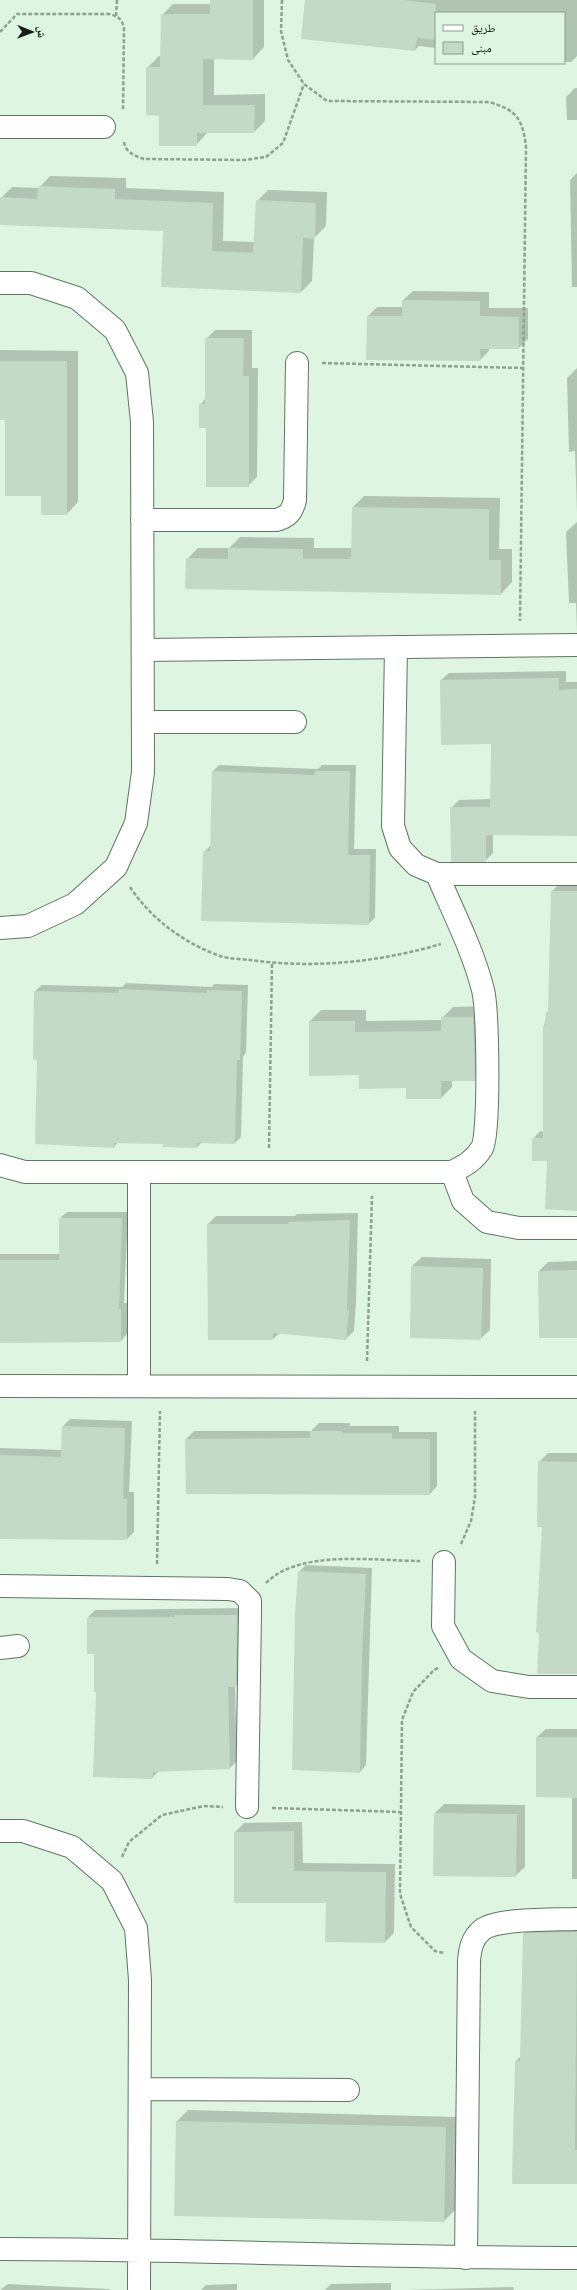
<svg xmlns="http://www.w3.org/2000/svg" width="577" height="2290" font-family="'DM Sans','Noto Naskh Arabic',sans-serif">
  <rect width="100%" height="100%" fill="#def5e1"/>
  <path fill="#0003" d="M 211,0 L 264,0 L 264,47 L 253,59 L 214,58 L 214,95 L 265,94 L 265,121 L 254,132 L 208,132 L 196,145 L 160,115 L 147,68 L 159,56 L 162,56 L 162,15 L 173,4 L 211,4 Z
    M 306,0 L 577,0 L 577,56 L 571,62 L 564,62 L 564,13 L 436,13 L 436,48 L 419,46 L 415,50 Z
    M 575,88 L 577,88 L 577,136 L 577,120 L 567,120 L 566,97 Z
    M 577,173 L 577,287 L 572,287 L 570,180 Z
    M 50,176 L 126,178 L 126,188 L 224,192 L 223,241 L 255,242 L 257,201 L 268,190 L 327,192 L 326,226 L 314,238 L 312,281 L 301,292 L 164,230 L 0,224 L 1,198 L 12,187 L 39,188 Z
    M 413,291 L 489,292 L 489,308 L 528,308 L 528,339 L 519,348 L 489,348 L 489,351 L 480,360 L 368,316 L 377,307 L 403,307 L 403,300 Z
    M 215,330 L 252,330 L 252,368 L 258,368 L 257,477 L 248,486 L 200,405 L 206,398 L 206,339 Z
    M 0,350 L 78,351 L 78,502 L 67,514 L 42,495 L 6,419 L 0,419 Z
    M 577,368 L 577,513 L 575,451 L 569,452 L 567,378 Z
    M 364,496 L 500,498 L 499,549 L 512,549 L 512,582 L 501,594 L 187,559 L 198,548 L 229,548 L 240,537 L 314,538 L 314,548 L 352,548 L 353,507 Z
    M 577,522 L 577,632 L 576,603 L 569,603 L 566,532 Z
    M 566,671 L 566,682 L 577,682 L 577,835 L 493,834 L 493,853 L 486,860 L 451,808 L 459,800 L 491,799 L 492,743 L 441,680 L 449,673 Z
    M 219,765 L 318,769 L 322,765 L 356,765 L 354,849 L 376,849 L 375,918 L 368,924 L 204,852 L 211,845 L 213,771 Z
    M 559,884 L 577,884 L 577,1210 L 533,1139 L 540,1131 L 544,1132 L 544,1025 L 549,1010 L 552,891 Z
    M 126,983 L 212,987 L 214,984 L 248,985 L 246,1053 L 243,1056 L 241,1137 L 235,1143 L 202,1142 L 197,1147 L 164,1143 L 118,1142 L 114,1147 L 38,1059 L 35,991 L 42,985 L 122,987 Z
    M 484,1006 L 486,1069 L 474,1080 L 452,1080 L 452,1087 L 441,1098 L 360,1074 L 310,1021 L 321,1010 L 366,1010 L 366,1021 L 442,1020 L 442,1018 L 453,1007 Z
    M 67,1212 L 128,1212 L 124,1303 L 127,1303 L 127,1334 L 121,1341 L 0,1342 L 0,1254 L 60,1254 L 60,1218 Z
    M 358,1213 L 356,1302 L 354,1331 L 346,1339 L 280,1333 L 273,1339 L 208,1224 L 216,1216 L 295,1216 L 297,1214 Z
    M 422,1257 L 491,1259 L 490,1330 L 480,1339 L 412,1266 Z
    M 577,1261 L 577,1337 L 539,1271 L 548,1262 Z
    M 70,1419 L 132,1421 L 129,1492 L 134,1492 L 134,1532 L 127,1539 L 0,1538 L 0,1448 L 62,1450 L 63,1426 Z
    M 319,1423 L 350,1423 L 350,1426 L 399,1426 L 399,1432 L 437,1432 L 437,1486 L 430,1494 L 186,1439 L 194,1431 L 311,1431 Z
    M 548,1453 L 577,1453 L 577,1674 L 543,1527 L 539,1462 Z
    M 306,1565 L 372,1568 L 366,1765 L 360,1772 L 299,1572 Z
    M 245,1608 L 244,1678 L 235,1686 L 237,1761 L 230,1768 L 160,1770 L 152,1778 L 97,1691 L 95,1653 L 88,1617 L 95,1610 Z
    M 546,1729 L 577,1729 L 577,1879 L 572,1879 L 572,1797 L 537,1796 L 537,1737 Z
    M 444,1804 L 525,1805 L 525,1867 L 515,1876 L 435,1813 Z
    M 302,1822 L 303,1863 L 395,1864 L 394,1933 L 385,1942 L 327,1902 L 235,1902 L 235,1832 L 244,1823 Z
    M 577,1925 L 577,2183 L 516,2061 L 521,2056 L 524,1934 L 531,1927 Z
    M 188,2110 L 457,2117 L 455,2210 L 444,2221 L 177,2121 Z
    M 391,2283 L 391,2290 L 325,2290 L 331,2284 Z
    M 8,2284 L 109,2289 L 110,2290 L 0,2290 Z
    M 237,2284 L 237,2290 L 201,2290 L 206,2285 Z
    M 513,2287 L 514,2290 L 408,2290 Z"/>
  <path fill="#c3dac6" d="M 210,0 L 253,0 L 253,60 L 203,59 L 203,105 L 255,105 L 254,133 L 197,133 L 197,146 L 159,146 L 159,116 L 146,115 L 146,67 L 160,67 L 161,14 L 210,14 Z
    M 305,0 L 403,0 L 436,4 L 436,40 L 417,38 L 415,51 L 301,39 Z
    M 38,186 L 115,189 L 115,199 L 213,203 L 212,251 L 253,253 L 256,200 L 316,203 L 315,239 L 303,238 L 301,293 L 161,287 L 163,231 L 0,225 L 0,197 L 37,199 Z
    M 402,300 L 480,301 L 480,316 L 519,317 L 519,349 L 480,349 L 481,361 L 366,360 L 367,316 L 402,316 Z
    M 205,338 L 244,338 L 243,376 L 249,376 L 249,487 L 206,487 L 206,428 L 199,428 L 199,404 L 205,404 Z
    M 0,361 L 67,361 L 67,515 L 41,515 L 41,496 L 5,496 L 5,420 L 0,420 Z
    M 352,507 L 489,509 L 489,560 L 501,560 L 501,595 L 185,589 L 186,558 L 228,559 L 228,548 L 303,549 L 303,559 L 351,559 Z
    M 559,678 L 559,690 L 577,689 L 577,836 L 486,835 L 486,862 L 451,862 L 450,807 L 490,807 L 491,744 L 441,745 L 440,680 Z
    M 212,771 L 315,775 L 315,771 L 350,771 L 348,855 L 370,855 L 369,925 L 201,921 L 203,851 L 210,851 Z
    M 551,891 L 577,891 L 577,1211 L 545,1209 L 547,1161 L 532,1161 L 532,1138 L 543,1138 L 543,1025 L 545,1025 L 546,1012 L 548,1012 Z
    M 119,989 L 207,993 L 207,990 L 242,991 L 240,1060 L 237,1060 L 235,1144 L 197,1143 L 197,1148 L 162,1147 L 163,1144 L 114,1143 L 114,1148 L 35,1144 L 37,1060 L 33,1060 L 34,991 L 118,993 Z
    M 441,1017 L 473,1017 L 475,1071 L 475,1081 L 441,1081 L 441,1099 L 406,1099 L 406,1088 L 359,1089 L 359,1075 L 309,1076 L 309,1021 L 355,1021 L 355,1032 L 441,1031 Z
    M 59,1218 L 122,1218 L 119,1309 L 121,1309 L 121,1342 L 0,1343 L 0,1260 L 59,1260 Z
    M 350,1220 L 347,1310 L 349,1310 L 346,1340 L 273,1333 L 273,1340 L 208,1340 L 207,1224 L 289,1224 L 288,1222 Z
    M 411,1266 L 483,1268 L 481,1340 L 410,1338 Z
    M 577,1270 L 577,1338 L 539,1338 L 538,1271 Z
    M 62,1426 L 125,1428 L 123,1499 L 127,1499 L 127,1540 L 0,1539 L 0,1455 L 61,1457 Z
    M 310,1431 L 342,1431 L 342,1433 L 392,1433 L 392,1439 L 430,1439 L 430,1495 L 186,1494 L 185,1439 L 310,1438 Z
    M 538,1461 L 577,1462 L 577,1674 L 537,1674 L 539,1633 L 536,1632 L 542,1527 L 537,1527 Z
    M 298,1571 L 366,1574 L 362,1656 L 360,1773 L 292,1770 L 295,1613 Z
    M 175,1615 L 237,1615 L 236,1687 L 228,1687 L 230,1769 L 153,1772 L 152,1779 L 93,1777 L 96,1692 L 94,1692 L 94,1654 L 87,1654 L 87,1617 L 175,1617 Z
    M 536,1737 L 577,1737 L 577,1798 L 536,1797 Z
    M 434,1813 L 517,1814 L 516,1877 L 433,1876 Z
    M 294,1831 L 294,1871 L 386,1872 L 385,1943 L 325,1942 L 326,1903 L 234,1903 L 234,1832 Z
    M 577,1932 L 575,2150 L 577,2150 L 577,2184 L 512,2184 L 515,2061 L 520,2061 L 523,1933 Z
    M 176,2121 L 446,2127 L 444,2222 L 174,2216 Z"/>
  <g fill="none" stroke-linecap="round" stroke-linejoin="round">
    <defs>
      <path id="minor" d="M 0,127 L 104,127
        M 0,283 L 31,283 L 77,298 L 115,330 L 137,373 L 142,422 L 143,772 L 136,823 L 116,867 L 75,904 L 28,926 L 0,928
        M 142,520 L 276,520 C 288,517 292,512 295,500 L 297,363
        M 396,647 L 393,826 L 400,848 L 416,865 L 437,874 L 577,874
        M 143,650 L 577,645
        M 143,722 L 295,722
        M 0,1165 L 25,1172 L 452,1172 C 464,1166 474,1161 482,1148 C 490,1133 488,1011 483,990 C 473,950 453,912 437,874
        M 452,1172 L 463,1201 L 487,1222 L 519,1228 L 577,1228
        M 0,1386 L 577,1387
        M 139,1386 L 139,1173
        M 444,1562 L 443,1626 L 461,1659 L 492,1681 L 529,1687 L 577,1687
        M 0,1586 L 228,1589 L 240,1591 L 250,1601 L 250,1612 L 247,1807
        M 0,1648 L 18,1646
        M 0,1831 L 23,1831 L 72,1847 L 112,1881 L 136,1928 L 140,1980 L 139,2290
        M 140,2089 L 348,2090
        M 0,2249 C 192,2249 385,2258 577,2258
        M 466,2258 L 469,1961 C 470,1949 472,1938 482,1930 C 496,1918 557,1920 577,1919"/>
    </defs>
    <use href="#minor" stroke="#617563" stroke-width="24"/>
    <path stroke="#90a192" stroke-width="2.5" stroke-dasharray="4 2" stroke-linecap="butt" d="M 282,0 L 281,31 L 288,60 L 304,84 L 327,101 L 489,102 C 516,110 522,117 526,146 L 520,621
      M 116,16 L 117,0
      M 0,32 L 17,14 L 109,14 C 118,16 122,19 124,28 L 123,111
      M 124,142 C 125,152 135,156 144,159 L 244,160 L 266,157 L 283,143 L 304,84
      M 322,363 L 523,368
      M 130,887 C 152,920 185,944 223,957 C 232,959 242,959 250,960 C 313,969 380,962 441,944
      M 269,1148 L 272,963
      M 367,1361 L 372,1196
      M 461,1544 L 471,1521 L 475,1497 L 475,1411
      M 157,1564 L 160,1411
      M 266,1583 C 299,1549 376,1561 420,1561
      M 438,1668 L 434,1670 L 413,1692 L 402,1720 L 400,1894 L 411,1927 L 435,1951 L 444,1953
      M 272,1808 L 401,1812
      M 122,1857 L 129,1842 L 162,1815 L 204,1806 L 223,1807"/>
    <use href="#minor" stroke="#fff" stroke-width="22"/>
  </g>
  <rect x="435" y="12" width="130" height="52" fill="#def5e1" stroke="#8e9f90"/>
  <rect x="443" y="25" width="20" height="6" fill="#ffffff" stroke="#8e9f90"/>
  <text x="471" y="32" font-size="12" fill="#161e17">طريق</text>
  <rect x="443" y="42" width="20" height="12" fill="#c3dac6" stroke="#8e9f90"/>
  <text x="471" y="52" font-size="12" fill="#161e17">مبنى</text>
  <g transform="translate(32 32) rotate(91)" stroke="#def5e1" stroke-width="3" paint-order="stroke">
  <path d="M0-3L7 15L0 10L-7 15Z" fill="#161e17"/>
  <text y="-6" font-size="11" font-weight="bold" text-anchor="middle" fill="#161e17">ش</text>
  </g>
</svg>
